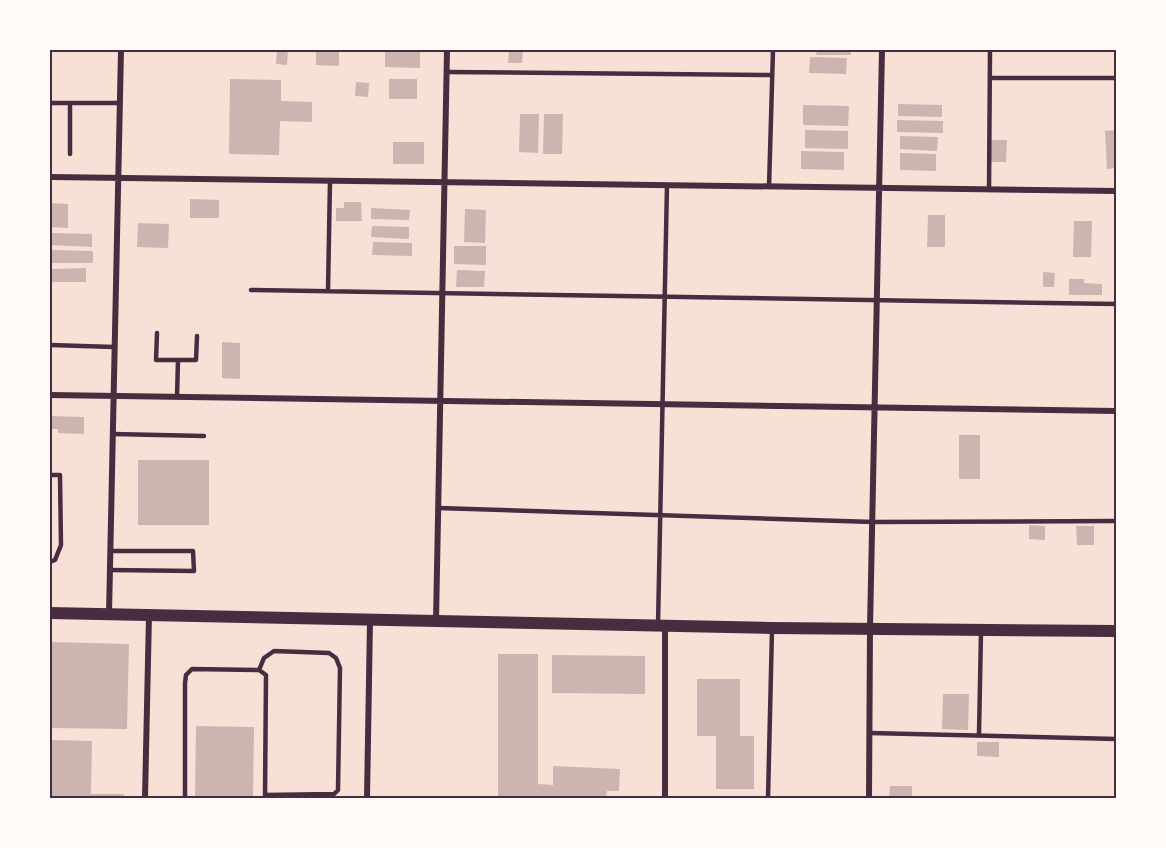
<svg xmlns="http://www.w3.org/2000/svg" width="1166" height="848" font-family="'Fira Sans',sans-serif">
  <rect width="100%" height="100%" fill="#f7e1d7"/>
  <path fill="#ccb4b1" d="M 277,50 L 288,50 L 287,65 L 276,64 Z
    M 316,50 L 339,51 L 339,66 L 316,65 Z
    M 385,50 L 420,50 L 420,68 L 385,67 Z
    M 509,50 L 523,50 L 522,63 L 508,63 Z
    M 817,50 L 851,50 L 851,55 L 816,55 Z
    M 810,57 L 847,58 L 846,74 L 809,73 Z
    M 230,79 L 281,80 L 281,101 L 312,102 L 312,122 L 280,121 L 279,155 L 229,154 Z
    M 389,79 L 417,79 L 417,99 L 389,99 Z
    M 356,82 L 369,83 L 368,97 L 355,96 Z
    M 898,104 L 942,105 L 942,117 L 898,116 Z
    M 803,105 L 849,106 L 848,126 L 803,125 Z
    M 520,114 L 539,114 L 538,153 L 519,152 Z
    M 544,114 L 563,114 L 562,154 L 543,154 Z
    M 897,120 L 943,121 L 943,133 L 897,132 Z
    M 805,130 L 848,131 L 848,149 L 805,148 Z
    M 1116,130 L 1116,168 L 1107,169 L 1105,131 Z
    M 900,136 L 938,137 L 937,151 L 900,149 Z
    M 991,140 L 1007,140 L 1006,162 L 991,162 Z
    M 393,142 L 424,142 L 424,164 L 393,164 Z
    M 801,151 L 844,152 L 844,170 L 801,169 Z
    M 900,153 L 936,154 L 936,171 L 900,170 Z
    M 190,199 L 219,200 L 219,218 L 190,218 Z
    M 344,202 L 361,202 L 362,221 L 336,221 L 336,208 L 344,208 Z
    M 50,203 L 68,204 L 68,228 L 50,227 Z
    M 371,208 L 410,210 L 409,220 L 371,219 Z
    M 465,209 L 486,210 L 485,243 L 464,242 Z
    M 928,215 L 945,215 L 945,247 L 927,247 Z
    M 1074,221 L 1092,221 L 1091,257 L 1073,257 Z
    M 138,223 L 169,224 L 168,248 L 137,247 Z
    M 372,226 L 409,227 L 409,239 L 371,237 Z
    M 52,233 L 92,234 L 92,247 L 51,245 Z
    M 373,242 L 412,243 L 412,256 L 372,255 Z
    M 454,246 L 486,246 L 486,265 L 454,264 Z
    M 50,250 L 93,251 L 93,263 L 50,263 Z
    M 86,268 L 86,282 L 50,282 L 50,269 Z
    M 457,270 L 485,271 L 484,287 L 456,287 Z
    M 1043,272 L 1055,273 L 1054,287 L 1043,287 Z
    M 1069,279 L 1084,279 L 1084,283 L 1102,284 L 1102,295 L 1069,295 Z
    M 222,342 L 240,343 L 240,379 L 222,378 Z
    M 50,416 L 84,417 L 84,434 L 58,433 L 58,429 L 50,429 Z
    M 959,435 L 980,435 L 980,479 L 959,479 Z
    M 138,460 L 209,460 L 209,525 L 138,525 Z
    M 1029,525 L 1045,526 L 1045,540 L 1029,539 Z
    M 1076,526 L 1094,526 L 1094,545 L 1077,545 Z
    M 50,642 L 129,644 L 127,729 L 50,728 Z
    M 498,654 L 538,654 L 538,784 L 553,785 L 553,766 L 620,769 L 619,791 L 607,791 L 606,798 L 498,798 Z
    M 552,655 L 645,656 L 645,694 L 552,693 Z
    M 697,679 L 740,679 L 740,736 L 754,736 L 754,789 L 716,789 L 716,736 L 697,736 Z
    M 943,694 L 969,694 L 968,730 L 942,729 Z
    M 196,726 L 254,727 L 253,798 L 195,798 Z
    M 50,740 L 92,741 L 91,794 L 124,794 L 124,798 L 50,798 Z
    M 977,742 L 999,742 L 999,757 L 977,756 Z
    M 890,786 L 912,786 L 912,798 L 889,798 Z"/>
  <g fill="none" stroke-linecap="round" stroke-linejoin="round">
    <path stroke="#4a2c40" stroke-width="4.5" d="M 447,72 L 772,75
      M 990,78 L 1116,78
      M 50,103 L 120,103
      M 70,154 L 70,103
      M 769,187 L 773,50
      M 989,190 L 990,50
      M 251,290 L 1116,304
      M 328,291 L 330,181
      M 157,333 L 156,360 L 178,360 L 177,397
      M 50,345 L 114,347
      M 178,360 L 196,360 L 197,336
      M 113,434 L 204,436
      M 50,475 L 60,475 L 61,545 L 55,560 L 50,562
      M 438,508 L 873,522 L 1116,521
      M 110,570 L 194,571 L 193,551 L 110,551
      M 658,625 L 667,185
      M 259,670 L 264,658 L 274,651 L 329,653 L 336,658 L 340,668 L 338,790 L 334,794 L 265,795
      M 870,733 L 1116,739
      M 979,734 L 981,632
      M 185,798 L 185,683 L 186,675 L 192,669 L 259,670 L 266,675 L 265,798
      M 768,798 L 772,630"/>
    <path stroke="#4a2c40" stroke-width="6" d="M 50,177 L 1116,191
      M 50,395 L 1116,411
      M 109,614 L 121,50
      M 436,621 L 447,50
      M 665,626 L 665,798
      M 145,798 L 149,615
      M 367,798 L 370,621
      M 869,798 L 870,628 L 882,50"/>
    <path stroke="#4a2c40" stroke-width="12" d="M 50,613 L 772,628 L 1116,631"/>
  </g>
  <rect width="1166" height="848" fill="none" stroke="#fffaf5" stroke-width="102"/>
  <rect x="51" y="51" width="1064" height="746" fill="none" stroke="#4a2c40" stroke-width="2"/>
</svg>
